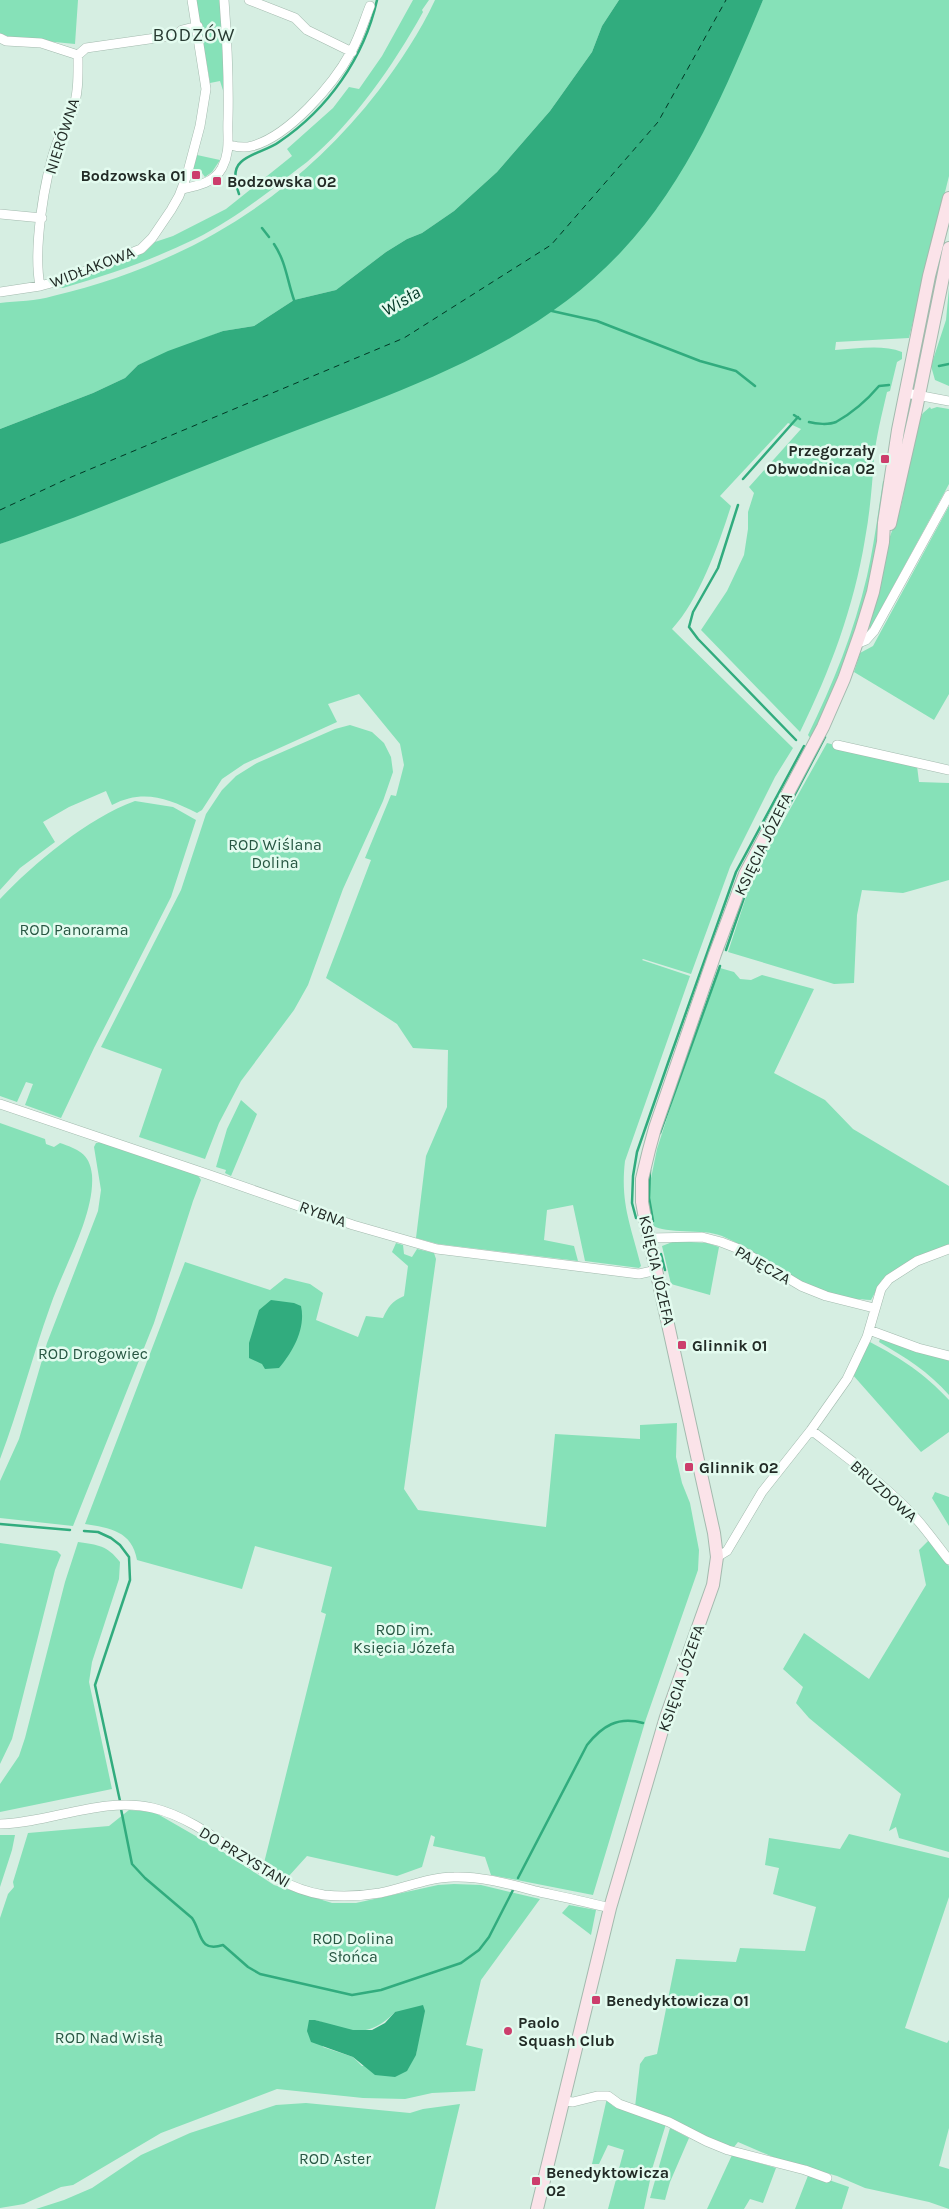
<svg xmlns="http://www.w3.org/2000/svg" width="949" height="2209" font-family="Karla,sans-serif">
  <rect width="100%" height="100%" fill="#d6eee2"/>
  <path fill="#86e1b8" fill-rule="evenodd" d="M 0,0 L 78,0 L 75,44 L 14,38 L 0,34 Z
    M 196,0 L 220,0 L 228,74 L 227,103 L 220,81 L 210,83 Z
    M 413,0 L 429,0 L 422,10 L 423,12 C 393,66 354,122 307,162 C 295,171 283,180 271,190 C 247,208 222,226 195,239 C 152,260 108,275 63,288 L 59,287 L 64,282 L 145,252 L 155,242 L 173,236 L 226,209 L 292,156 L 287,149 L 333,108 L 349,87 L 359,89 L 382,56 Z
    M 435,0 L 619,0 L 602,26 L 592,52 L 550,111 L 497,172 L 454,211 L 422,233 L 407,239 L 386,252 L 336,290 L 294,300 L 254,326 L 223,331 L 138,365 L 125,378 L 93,393 L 0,429 L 0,303 C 17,301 36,301 53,296 C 185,265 296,198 379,90 C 400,62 420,32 435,0 Z
    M 763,0 L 949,0 L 949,176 L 909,338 L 836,342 L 835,350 C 856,349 882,344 902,352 L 902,359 L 897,362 L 890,391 L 887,392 C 882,414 876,437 874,459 C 872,486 870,512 865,539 C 854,607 830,671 800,732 L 701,630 L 727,591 L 744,555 L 748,529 L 748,512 L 754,493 L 749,487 L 801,429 L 788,423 L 720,496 L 731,506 C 719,544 699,600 672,629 L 793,748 L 775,777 L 730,867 L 691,974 L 643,959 L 642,960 L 690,976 L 625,1161 C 620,1203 631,1226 641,1266 L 639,1268 L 585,1261 L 573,1205 L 547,1210 L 544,1240 L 574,1246 L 578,1261 L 438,1244 L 416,1238 L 426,1156 L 447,1107 L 448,1050 L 413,1048 L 397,1024 L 326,978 L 371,860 L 365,858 L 391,795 L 396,796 L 404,765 L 400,744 L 359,694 L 328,704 L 337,722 L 244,764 L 222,779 L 202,810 L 197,813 C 167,798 143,789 112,805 L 106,791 L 69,807 L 43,822 L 55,842 L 20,868 L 0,890 L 0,544 L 318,421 L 657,208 L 692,151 Z
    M 197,155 L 220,160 L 212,172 L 205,177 L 202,173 L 193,169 Z
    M 949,288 L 949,386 L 935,380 L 931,366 L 946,320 Z
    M 930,407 L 931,409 L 937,407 L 949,409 L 949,484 L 870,629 L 868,625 L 888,542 L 901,506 L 919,420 L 923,413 Z
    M 883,481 L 885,481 C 882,570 848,659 811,739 L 808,735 C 833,684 854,632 867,576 C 874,545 878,513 883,481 Z
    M 949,506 L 949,694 L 934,720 L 854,672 L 860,653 L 873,646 Z
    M 350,725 L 372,732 L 384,743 L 391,757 L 393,772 L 383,801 L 343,889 L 308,985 L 294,1010 L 241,1081 L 219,1123 L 205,1159 L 139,1137 L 162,1069 L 101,1047 L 181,890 L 206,814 L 222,790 L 236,776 L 257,763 L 335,729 Z
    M 827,743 L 917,766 L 919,782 L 949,783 L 949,880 L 903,893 L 862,890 L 857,915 L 854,983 L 834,984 L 728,952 L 747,894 L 761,861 Z
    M 135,801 L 173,807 L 196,820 L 171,897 L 94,1048 L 61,1118 L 25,1105 L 33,1084 L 26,1082 L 17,1102 L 0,1096 L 0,899 C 34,863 88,818 135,801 Z
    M 720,968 L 734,972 L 740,979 L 751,980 L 762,975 L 814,989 L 774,1073 L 825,1100 L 853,1129 L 949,1186 L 949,1246 L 882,1280 L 871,1300 C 859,1299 845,1299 833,1295 C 793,1282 761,1253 722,1236 C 703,1228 666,1235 652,1225 L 648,1193 L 657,1149 L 683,1068 Z
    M 241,1100 L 257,1114 L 231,1176 L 225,1173 L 226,1170 L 216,1167 L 227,1129 Z
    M 0,1123 L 45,1139 L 46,1144 L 54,1147 L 60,1143 C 77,1149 90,1153 92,1175 C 95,1215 63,1268 50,1307 C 32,1357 19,1409 0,1459 Z
    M 104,1142 L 197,1174 L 201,1180 L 193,1201 L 154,1323 L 73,1526 L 0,1518 L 0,1481 L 19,1439 L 47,1343 L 98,1211 L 101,1190 L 94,1147 L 96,1143 Z
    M 675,1241 L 707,1243 L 719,1247 L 710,1295 L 671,1284 L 662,1246 Z
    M 396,1243 L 403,1245 L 404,1254 L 412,1257 L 417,1249 L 434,1253 L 436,1259 L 404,1489 L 418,1510 L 546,1527 L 555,1434 L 640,1439 L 640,1425 L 677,1423 L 676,1457 L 682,1483 L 690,1503 L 699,1550 L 698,1570 L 646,1719 L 593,1895 L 491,1875 L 485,1857 L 433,1846 L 435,1837 L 431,1835 L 422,1867 L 397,1876 L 307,1856 L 288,1877 L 264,1863 L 326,1614 L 321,1612 L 332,1567 L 255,1546 L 242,1589 L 137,1560 C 132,1531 110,1528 85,1524 L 185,1262 L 270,1290 L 285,1278 L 310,1284 L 323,1293 L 316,1320 L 358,1337 L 366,1316 L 383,1318 C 388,1307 392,1301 404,1296 L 408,1266 L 392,1252 Z
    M 880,1339 L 949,1360 L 949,1395 C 929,1372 905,1357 879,1342 Z
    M 870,1342 C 902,1359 924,1373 949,1400 L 949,1432 L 921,1452 L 852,1374 Z
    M 935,1492 L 949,1497 L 949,1526 L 932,1498 Z
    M 929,1540 L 949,1566 L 949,1852 L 899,1838 L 896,1827 L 889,1831 L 901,1794 L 809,1718 L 796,1703 L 803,1687 L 783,1669 L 804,1633 L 869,1679 L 926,1585 L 919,1550 Z
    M 78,1542 C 98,1545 107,1545 120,1562 L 119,1579 L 92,1662 L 89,1682 L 112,1789 L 0,1812 L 0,1784 L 19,1756 L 25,1738 L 65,1582 Z
    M 0,1543 L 57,1551 L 61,1555 L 55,1570 L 12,1739 L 0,1764 Z
    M 129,1810 L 154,1812 L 220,1850 L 274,1885 L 332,1903 L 356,1903 L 438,1885 L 454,1884 L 481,1885 L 540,1899 L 481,1980 L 466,2045 L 483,2049 L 475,2091 L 432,2093 L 405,2099 L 363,2098 L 277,2089 L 161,2133 L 73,2185 L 61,2187 L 24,2204 L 0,2208 L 0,1918 L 8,1894 L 14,1887 L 13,1882 L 28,1833 L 109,1826 ZM 395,2012 L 419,2033 L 416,2055 L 362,2066 L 353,2057 L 323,2047 L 315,2020 C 348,2031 368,2040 395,2012 Z
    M 849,1834 L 949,1858 L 949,1897 L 905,2028 L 947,2043 L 949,2040 L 949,2128 L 939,2166 L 949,2169 L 949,2209 L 929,2202 L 865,2188 L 837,2176 L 773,2157 L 738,2142 L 734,2147 L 730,2148 L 635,2107 L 640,2064 L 645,2057 L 657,2054 L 676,1959 L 736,1962 L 740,1948 L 805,1951 L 816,1907 L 773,1894 L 779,1868 L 765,1865 L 769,1838 L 840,1849 Z
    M 0,1835 L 15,1835 L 12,1850 L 0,1887 Z
    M 569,1905 L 596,1910 L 591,1935 L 562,1913 Z
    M 607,2098 L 613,2106 L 640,2113 L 666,2124 L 653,2166 L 644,2209 L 608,2209 L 624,2150 L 608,2145 L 599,2164 L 592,2164 Z
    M 306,2103 L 410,2113 L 423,2109 L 460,2104 L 435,2209 L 36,2209 L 64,2200 L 92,2188 L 141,2155 L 190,2133 L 276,2105 Z
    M 670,2128 L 689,2138 L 670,2182 L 665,2200 L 650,2198 Z
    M 732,2155 L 776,2168 L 763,2203 L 750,2199 L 744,2209 L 707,2209 Z
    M 809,2173 L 849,2187 L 842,2209 L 795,2209 Z"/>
  <path fill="#31ac7e" d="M 619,0 L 763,0 C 726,88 688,181 621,252 C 526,354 384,396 258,445 C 172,478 87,515 0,544 L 0,429 L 93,393 L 125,378 L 138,365 L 168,351 L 223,331 L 254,326 L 294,300 L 336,290 L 386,252 L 407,239 L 422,233 L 454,211 L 497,172 L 550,111 L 592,52 L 602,26 Z
    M 271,1300 L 294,1303 L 301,1306 C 306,1328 293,1352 279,1368 L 265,1369 L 262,1364 L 249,1358 L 249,1343 L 259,1310 Z
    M 423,2005 L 425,2011 L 416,2055 L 407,2071 L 395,2077 L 375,2075 L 353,2057 L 311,2042 L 307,2031 L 309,2020 L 315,2020 L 353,2030 L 372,2030 L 385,2023 L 395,2012 Z"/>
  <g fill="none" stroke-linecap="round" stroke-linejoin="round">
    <path stroke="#31ac7e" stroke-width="2.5" d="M 239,194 C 235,183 232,170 241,162 C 251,153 268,150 279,142 C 328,109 364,58 377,0
      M 262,228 L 269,237
      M 274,244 C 286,262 287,280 294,300
      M 552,311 L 597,321 L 700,361 L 736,371 L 755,386
      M 939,366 L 949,364
      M 794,415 L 800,419
      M 809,422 C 816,424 829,425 836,422 C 852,413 868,399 879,386 L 889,385
      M 743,479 L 798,417
      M 738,505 L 718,568 L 693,612 L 689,627 L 698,639 L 796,740
      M 726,950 L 746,892 L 761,859 L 825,737
      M 660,1133 L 720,966
      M 650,1170 L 649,1198 L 653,1221
      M 636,1218 L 632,1203 L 633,1176 L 637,1152 L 668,1063 L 736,872 L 804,746
      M 661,1254 L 665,1270
      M 0,1524 L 70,1530
      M 84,1531 L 98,1532 L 111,1538 L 120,1545 L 129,1557 L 130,1580 L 95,1685 L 120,1801
      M 121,1809 L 132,1864 L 145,1878 L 192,1918 C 202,1932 198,1953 223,1945 L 248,1967 L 260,1974 L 352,1995 L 381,1990 L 461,1963 L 479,1950 L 489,1937 L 513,1890
      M 518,1878 L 587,1745 C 602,1726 618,1716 643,1723"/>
    <path stroke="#013724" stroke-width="1" stroke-dasharray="6 5" stroke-linecap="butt" d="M 0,510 L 69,478 L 404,338 L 551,245 L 658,122 L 726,0"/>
    <defs>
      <path id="street" d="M 249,0 L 295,18 L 307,30 L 352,52
        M 0,38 L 6,41 L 41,43 L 78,55
        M 78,55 L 86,48 L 177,35 L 182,30 L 198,26
        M 230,145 C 237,147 245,148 252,146 C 289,136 333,85 351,52 C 359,38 364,21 370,6
        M 182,189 C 197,186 214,183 222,168 C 231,150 227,138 228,119 C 229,79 227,40 224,0
        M 0,214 L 42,218
        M 40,286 C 33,249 44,179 57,143 C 61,132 68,122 72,112 C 79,94 78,73 78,55
        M 0,292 L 40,286 L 66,279 L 141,249 L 152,238 L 171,210 L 179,196 L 187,175 L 200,126 L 206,89 L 192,0
        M 906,393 L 949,401
        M 856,644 L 866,640 L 874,631 L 949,495
        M 837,745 L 949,770
        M 0,1104 L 207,1174 L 353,1225 L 437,1249 L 639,1274 L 657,1270
        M 650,1238 L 702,1237 L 721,1242 L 739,1249 L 801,1286 L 826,1296 L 874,1308
        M 869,1330 L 918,1348 L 949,1356
        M 811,1430 C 845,1456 880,1481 910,1512 C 924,1526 936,1544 949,1560
        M 717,1557 L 727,1551 L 762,1492 L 811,1430 L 847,1379 L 867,1337 L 881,1289 L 889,1279 L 917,1261 L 949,1249
        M 0,1824 C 51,1823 102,1796 153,1808 C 216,1823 258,1885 324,1895 C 343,1897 362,1896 380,1893 C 405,1888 429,1877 454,1877 C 483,1876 512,1885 540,1892 C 563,1897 587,1902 610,1908
        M 564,2101 L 573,2102 L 597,2096 L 608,2096 L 619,2104 L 669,2122 L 706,2141 L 728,2150 L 805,2170 L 827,2178"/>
      <path id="secondary" d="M 890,524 L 917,405 L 949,248
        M 537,2209 L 610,1908 L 666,1717 L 713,1585 L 717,1557 L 714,1533 L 647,1229 L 642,1202 L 642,1179 L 649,1150 L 655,1128 L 715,954 L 745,874 L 823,727 L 844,679 L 861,631 L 873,592 L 883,542 L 884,523 L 898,430 L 929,276 L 949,198"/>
    </defs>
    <use href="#street" stroke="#a3baae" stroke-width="10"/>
    <use href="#secondary" stroke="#a3baae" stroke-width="14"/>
    <use href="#street" stroke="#fff" stroke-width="9"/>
    <use href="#secondary" stroke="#fbe3e9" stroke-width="12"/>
  </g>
  <g fill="#cc3e6c" stroke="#e3fbef" stroke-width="2">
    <rect x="191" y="170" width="10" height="10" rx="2.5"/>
    <rect x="212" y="176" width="10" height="10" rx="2.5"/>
    <rect x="880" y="454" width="10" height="10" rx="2.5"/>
    <rect x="677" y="1340" width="10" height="10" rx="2.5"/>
    <rect x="684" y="1462" width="10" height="10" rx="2.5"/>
    <rect x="591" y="1995" width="10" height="10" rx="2.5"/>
    <circle cx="508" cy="2031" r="5"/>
    <rect x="531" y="2176" width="10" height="10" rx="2.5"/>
  </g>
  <g text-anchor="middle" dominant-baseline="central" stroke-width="5" stroke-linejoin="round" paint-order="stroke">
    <g font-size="16" fill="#222b26" stroke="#e3fbef">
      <text transform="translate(62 136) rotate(-72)">NIERÓWNA</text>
      <text transform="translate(92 267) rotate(-21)">WIDŁAKOWA</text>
      <text transform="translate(763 844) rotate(-64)">KSIĘCIA JÓZEFA</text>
      <text transform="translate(323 1214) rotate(20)">RYBNA</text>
      <text transform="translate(763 1265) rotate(30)">PAJĘCZA</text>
      <text transform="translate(657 1270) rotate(77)">KSIĘCIA JÓZEFA</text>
      <text transform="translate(884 1491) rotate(42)">BRUZDOWA</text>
      <text transform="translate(681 1678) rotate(-71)">KSIĘCIA JÓZEFA</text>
      <text transform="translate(245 1857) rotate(31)">DO PRZYSTANI</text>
    </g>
    <g font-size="16" font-weight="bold" fill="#222b26" stroke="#e3fbef" text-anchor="start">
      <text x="186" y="175" text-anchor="end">Bodzowska 01</text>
      <text x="227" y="181">Bodzowska 02</text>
      <text x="875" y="450" text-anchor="end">Przegorzały<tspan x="875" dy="18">Obwodnica 02</tspan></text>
      <text x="692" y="1345">Glinnik 01</text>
      <text x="699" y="1467">Glinnik 02</text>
      <text x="606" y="2000">Benedyktowicza 01</text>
      <text x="518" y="2022">Paolo<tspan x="518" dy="18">Squash Club</tspan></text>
      <text x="546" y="2172">Benedyktowicza<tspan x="546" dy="18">02</tspan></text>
    </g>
    <g font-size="16" fill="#285743" stroke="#e3fbef">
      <text x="275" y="844">ROD Wiślana<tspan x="275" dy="18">Dolina</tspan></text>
      <text x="74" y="929">ROD Panorama</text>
      <text x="93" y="1353">ROD Drogowiec</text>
      <text x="404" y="1629">ROD im.<tspan x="404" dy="18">Księcia Józefa</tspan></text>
      <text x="353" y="1938">ROD Dolina<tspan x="353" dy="18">Słońca</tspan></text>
      <text x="109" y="2037">ROD Nad Wisłą</text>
      <text x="335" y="2158">ROD Aster</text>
    </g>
    <g font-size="18" font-style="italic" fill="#013724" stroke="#e3fbef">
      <text transform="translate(401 301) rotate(-30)">Wisła</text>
    </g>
    <g font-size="19" letter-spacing="1" fill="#283b32" stroke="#e3fbef">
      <text x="194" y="35">BODZÓW</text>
    </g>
  </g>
</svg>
